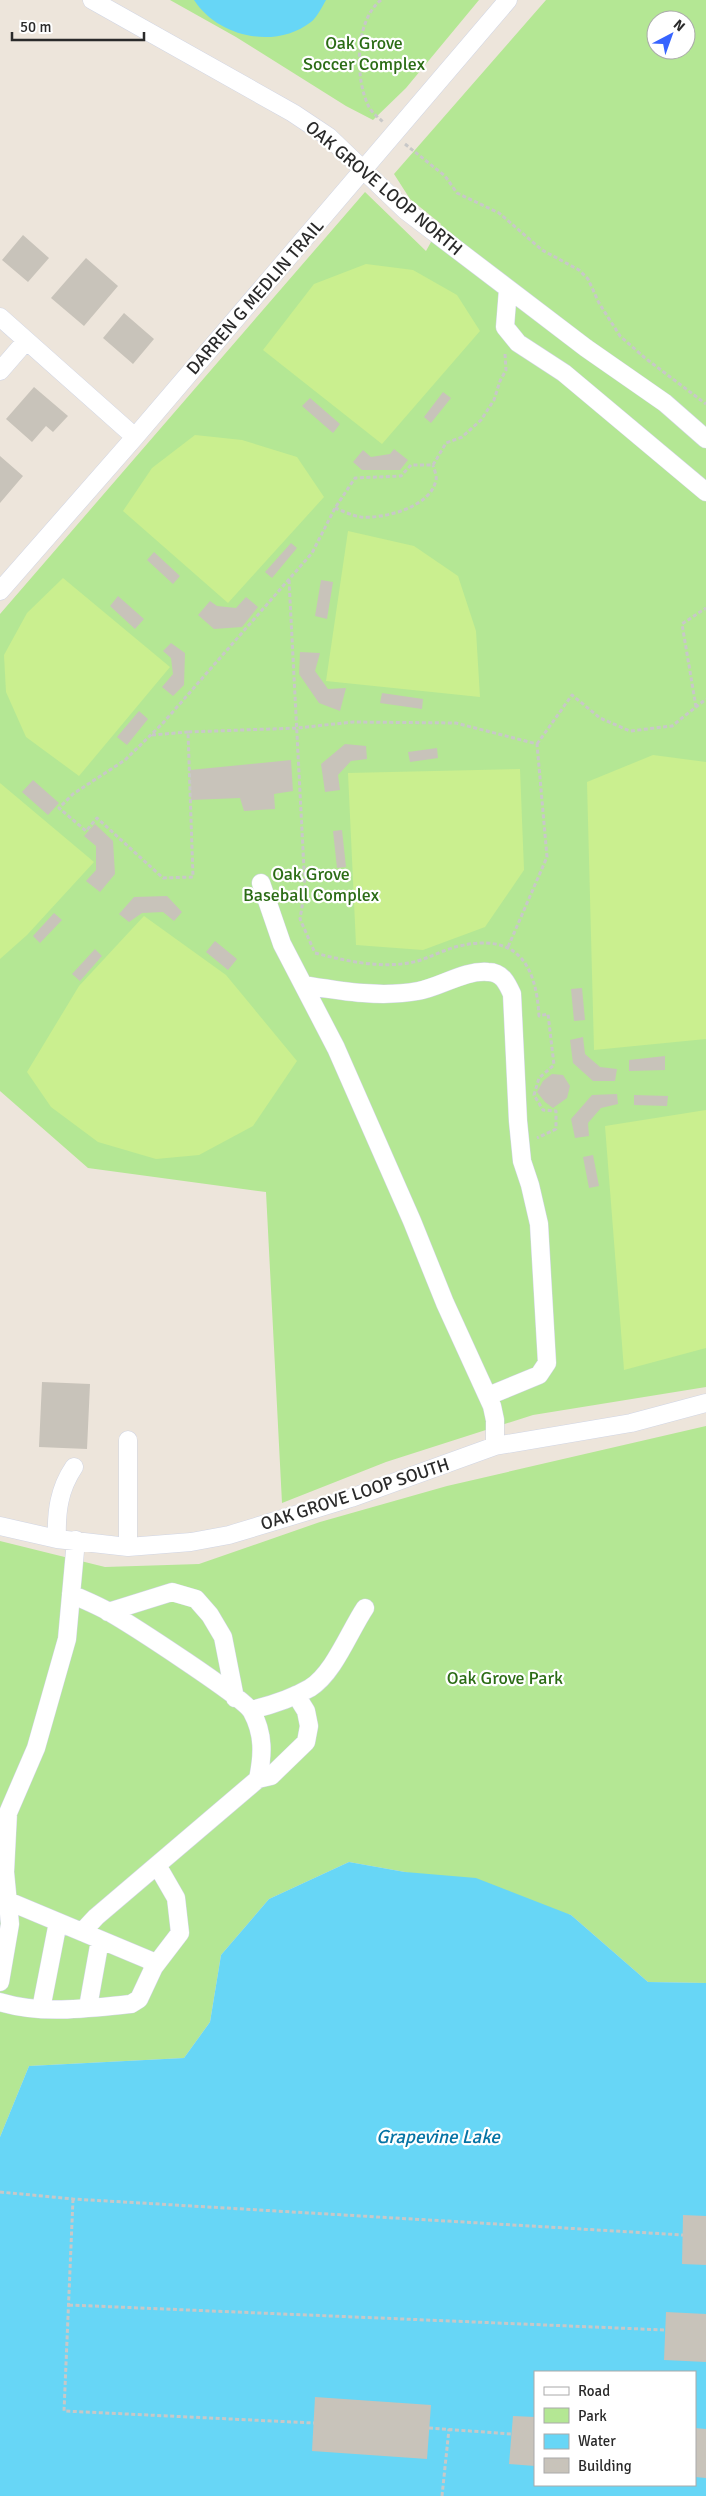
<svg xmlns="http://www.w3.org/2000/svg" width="706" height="2496" font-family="Signika,sans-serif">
  <rect width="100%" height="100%" fill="#ede5db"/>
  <path fill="#b4e794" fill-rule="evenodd" d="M 170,0 L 479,0 L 406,88 L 373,120 L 346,106 L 236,37 Z
    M 546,0 L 706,0 L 706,1387 L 533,1415 L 386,1462 L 282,1503 L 266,1192 L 88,1168 L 0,1091 L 0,614 L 365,192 L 426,251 L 441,224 L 410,199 L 394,174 ZM 656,20 L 686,20 L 686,50 L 656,50 Z
    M 706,1426 L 706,1983 L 648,1982 L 571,1915 L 405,1872 L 349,1862 L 269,1899 L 221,1955 L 210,2022 L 184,2058 L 29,2066 L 0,2137 L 0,1541 L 105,1567 L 199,1564 L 320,1522 L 447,1486 Z"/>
  <path fill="#caef8f" d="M 366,264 L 413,270 L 457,295 L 480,331 L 382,444 L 263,350 L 314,284 Z
    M 195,435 L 242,440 L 297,457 L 324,497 L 228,603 L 123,511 L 152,468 Z
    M 348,531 L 414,546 L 458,576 L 476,631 L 480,697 L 326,681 Z
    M 63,578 L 170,667 L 79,776 L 26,737 L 6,692 L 4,655 L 27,613 Z
    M 653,755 L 706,762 L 706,1039 L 594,1050 L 587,782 Z
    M 520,769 L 524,870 L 485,927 L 423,950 L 356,945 L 348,773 Z
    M 0,783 L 94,862 L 27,935 L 0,959 Z
    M 144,916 L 226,975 L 297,1061 L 253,1126 L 199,1155 L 156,1159 L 98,1142 L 51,1107 L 27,1072 L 79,986 Z
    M 706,1110 L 706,1348 L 624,1370 L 605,1126 Z"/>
  <path fill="#67d6f6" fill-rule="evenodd" d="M 194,0 L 326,0 C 322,7 317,17 311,22 C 275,50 218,37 194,0 Z
    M 349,1862 L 405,1872 L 476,1878 L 571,1915 L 648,1982 L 706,1983 L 706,2496 L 0,2496 L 0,2137 L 29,2066 L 184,2058 L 210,2022 L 221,1955 L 269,1899 ZM 535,2372 L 695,2372 L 695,2485 L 535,2485 Z"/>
  <path fill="#c8c3ba" d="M 23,235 L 49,258 L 28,282 L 2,260 Z
    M 86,258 L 118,286 L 84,326 L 51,298 Z
    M 124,313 L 154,339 L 133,364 L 103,338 Z
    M 34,387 L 68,416 L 53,432 L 46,426 L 32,442 L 6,419 Z
    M 443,392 L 451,398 L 431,423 L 424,417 Z
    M 310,398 L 340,424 L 333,433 L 302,406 Z
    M 394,449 L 408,460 L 400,470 L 362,470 L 353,462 L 363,450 L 371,457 L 390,454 Z
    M 0,456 L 23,476 L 0,503 Z
    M 291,543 L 297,548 L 272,578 L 265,572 Z
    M 154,552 L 180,576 L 173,584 L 147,560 Z
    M 321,580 L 333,582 L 327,619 L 315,616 Z
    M 118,596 L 144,619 L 135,629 L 110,606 Z
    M 246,597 L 258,607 L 242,627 L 214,629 L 198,615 L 210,601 L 217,606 L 236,608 Z
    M 171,643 L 185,653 L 184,685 L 173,696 L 162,687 L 173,674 L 171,658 L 163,651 Z
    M 300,652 L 320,653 L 315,671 L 328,689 L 346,688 L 340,711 L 319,703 L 299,674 Z
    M 382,693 L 423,699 L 422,709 L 380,703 Z
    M 139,711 L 148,719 L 127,745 L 117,737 Z
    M 345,744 L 366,746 L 367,759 L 351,761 L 338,775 L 340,790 L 325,792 L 321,764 Z
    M 437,748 L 438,758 L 410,762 L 408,752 Z
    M 291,760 L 293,791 L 274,794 L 275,809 L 244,811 L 240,798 L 191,800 L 190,770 Z
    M 33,780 L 59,803 L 48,815 L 22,792 Z
    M 95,824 L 113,841 L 115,874 L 100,892 L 86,881 L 96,870 L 96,846 L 84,836 Z
    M 342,830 L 346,867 L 337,868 L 333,831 Z
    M 167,896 L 182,912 L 174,921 L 163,912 L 142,913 L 129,922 L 119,914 L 134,897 Z
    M 54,913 L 62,920 L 40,943 L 33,936 Z
    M 215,941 L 237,959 L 228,970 L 206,952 Z
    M 95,949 L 102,956 L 80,981 L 72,974 Z
    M 582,988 L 585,1020 L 574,1021 L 571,989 Z
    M 583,1037 L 585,1054 L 600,1067 L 617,1069 L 615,1081 L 593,1081 L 573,1063 L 570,1040 Z
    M 665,1056 L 665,1070 L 629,1071 L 629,1060 Z
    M 552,1074 L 563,1075 L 570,1086 L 567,1098 L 553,1108 L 545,1102 L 537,1092 L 543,1081 Z
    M 617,1094 L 618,1104 L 601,1108 L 588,1123 L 589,1136 L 575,1138 L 571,1119 L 592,1095 Z
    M 634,1095 L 668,1096 L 667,1106 L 634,1105 Z
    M 593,1155 L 599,1186 L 589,1188 L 583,1157 Z
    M 42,1382 L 90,1384 L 87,1449 L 39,1447 Z
    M 683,2215 L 706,2216 L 706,2265 L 682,2264 Z
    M 666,2312 L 706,2314 L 706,2362 L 664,2360 Z
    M 315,2397 L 431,2405 L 427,2459 L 312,2451 Z
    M 513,2416 L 535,2417 L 535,2466 L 509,2464 Z
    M 695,2428 L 706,2429 L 706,2478 L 695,2477 Z"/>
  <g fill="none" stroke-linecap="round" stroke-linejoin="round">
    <defs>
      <path id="minor" d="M 92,0 L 293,113 L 329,137 L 405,210 L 586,348 L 665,403 L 706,439
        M 508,289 L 505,327 L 518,343 L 564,373 L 706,492
        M 0,317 L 135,437
        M 0,371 L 26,341
        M 0,591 L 135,437 L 508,0
        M 261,883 L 282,944 L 336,1048 L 412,1221 L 445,1303 L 492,1406 L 495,1420 L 495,1446
        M 304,985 C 341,991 380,998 418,991 C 441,987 464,970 488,972 C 502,972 507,983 512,994 L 518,1121 L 522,1161 L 530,1185 L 539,1224 L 547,1363 L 539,1375 L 488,1396
        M 128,1440 L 128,1547
        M 0,1526 L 57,1539 L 128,1547 L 191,1542 L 229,1535 L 351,1498 L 495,1446 L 631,1423 L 706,1403
        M 57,1539 C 56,1512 59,1489 74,1467
        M 71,1594 C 84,1600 97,1605 109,1612 C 130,1624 245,1698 252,1712 C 264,1734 263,1755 258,1779 L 96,1917 L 82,1932
        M 108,1612 L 172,1592 L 196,1599 L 210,1615 L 223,1637 L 235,1698
        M 251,1710 C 272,1705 291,1699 310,1688 C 334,1673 349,1632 365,1608
        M 258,1779 L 271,1776 L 306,1742 L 309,1726 L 306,1711 L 296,1695
        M 0,1871 L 5,1872 L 8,1813 L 36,1748 L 67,1639 L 76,1540
        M 154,1967 L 180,1933 L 176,1898 L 157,1865
        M 0,1982 L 10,1924 L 5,1872
        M 0,2002 C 43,2015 87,2008 131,2004 L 139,1999 L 154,1967 L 149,1960 L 8,1901
        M 88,2007 L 100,1940
        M 41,2009 L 58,1922"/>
    </defs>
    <use href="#minor" stroke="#d0d5e4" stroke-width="19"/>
    <path stroke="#c8c8c8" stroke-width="3" stroke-dasharray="4 2.5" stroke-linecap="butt" d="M 381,0 C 354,21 355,80 369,107 C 372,113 379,118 383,122
      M 405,144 L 445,176 L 457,193 L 499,213 L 542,250 L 579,270 L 588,279 L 599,303 L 620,336 L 645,358 L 706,404
      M 505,354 L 506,370 L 500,381 L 494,400 L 481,420 L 462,437 L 446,443 L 433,465 L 411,465 L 401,476 L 355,478 L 335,508 L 312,553 L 163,723 L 125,760 L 73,794 L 59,808 L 86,831 L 97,818 L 163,878 L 193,877 L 188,732 L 297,728 L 353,722 L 456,723 L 537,744 L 547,857 L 508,947
      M 335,508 C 343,511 352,516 361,517 C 384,519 431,507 436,480 C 437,476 434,469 433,465
      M 289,580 L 305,889 L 300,919 L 315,953 C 346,961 377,968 409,963 C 426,960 442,950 459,946 C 516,933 536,963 539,1016 L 548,1014 L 554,1065 L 539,1078 L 534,1095 L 543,1110 L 556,1111 L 556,1129 L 537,1138
      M 696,707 L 682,624 L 706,608
      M 152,735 L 188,732
      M 537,744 L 572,695 L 600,718 L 630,731 L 672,726 L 706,699
      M 0,2192 L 73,2199 L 683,2235
      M 73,2199 L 64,2411 L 314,2423
      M 69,2305 L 665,2330
      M 429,2428 L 511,2434
      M 442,2496 L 449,2429"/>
    <use href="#minor" stroke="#fff" stroke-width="18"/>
  </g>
  <g text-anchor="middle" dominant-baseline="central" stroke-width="4.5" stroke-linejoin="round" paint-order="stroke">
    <g font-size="18" fill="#2b6c15" stroke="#fff">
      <text x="364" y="43">Oak Grove<tspan x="364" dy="21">Soccer Complex</tspan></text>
      <text x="311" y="874">Oak Grove<tspan x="311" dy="21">Baseball Complex</tspan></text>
      <text x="505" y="1678">Oak Grove Park</text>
    </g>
    <g font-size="18" fill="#2a2a2a" stroke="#fff">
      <text transform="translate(384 188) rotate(40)">OAK GROVE LOOP NORTH</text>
      <text transform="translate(255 297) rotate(-49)">DARREN G MEDLIN TRAIL</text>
      <text transform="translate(355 1494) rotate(-18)">OAK GROVE LOOP SOUTH</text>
    </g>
    <g font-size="19" font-style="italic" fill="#0573a4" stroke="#fff">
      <text x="438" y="2137">Grapevine Lake</text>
    </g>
  </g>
  <rect x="534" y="2371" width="162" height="115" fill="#ffffff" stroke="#aaaaaa"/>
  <rect x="544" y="2387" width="25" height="8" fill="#ffffff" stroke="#aaaaaa"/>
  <text x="578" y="2396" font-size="15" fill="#2a2a2a">Road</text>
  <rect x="544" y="2408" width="25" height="15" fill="#b4e794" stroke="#aaaaaa"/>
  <text x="578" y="2421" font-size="15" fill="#2a2a2a">Park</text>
  <rect x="544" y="2434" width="25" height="15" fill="#67d6f6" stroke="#aaaaaa"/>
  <text x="578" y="2446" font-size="15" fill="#2a2a2a">Water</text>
  <rect x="544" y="2458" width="25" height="15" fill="#c8c3ba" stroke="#aaaaaa"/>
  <text x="578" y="2471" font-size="15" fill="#2a2a2a">Building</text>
  <g transform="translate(671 35) rotate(41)"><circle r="24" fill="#ffffff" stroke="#aaaaaa"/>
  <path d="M0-4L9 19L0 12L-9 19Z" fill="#3764ff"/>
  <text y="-8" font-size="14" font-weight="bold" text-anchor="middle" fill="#2a2a2a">N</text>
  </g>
  <path d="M12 32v8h132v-8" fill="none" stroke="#2a2a2a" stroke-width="2.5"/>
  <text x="20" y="32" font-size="15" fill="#2a2a2a" stroke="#ffffff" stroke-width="4" paint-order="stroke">50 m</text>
</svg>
